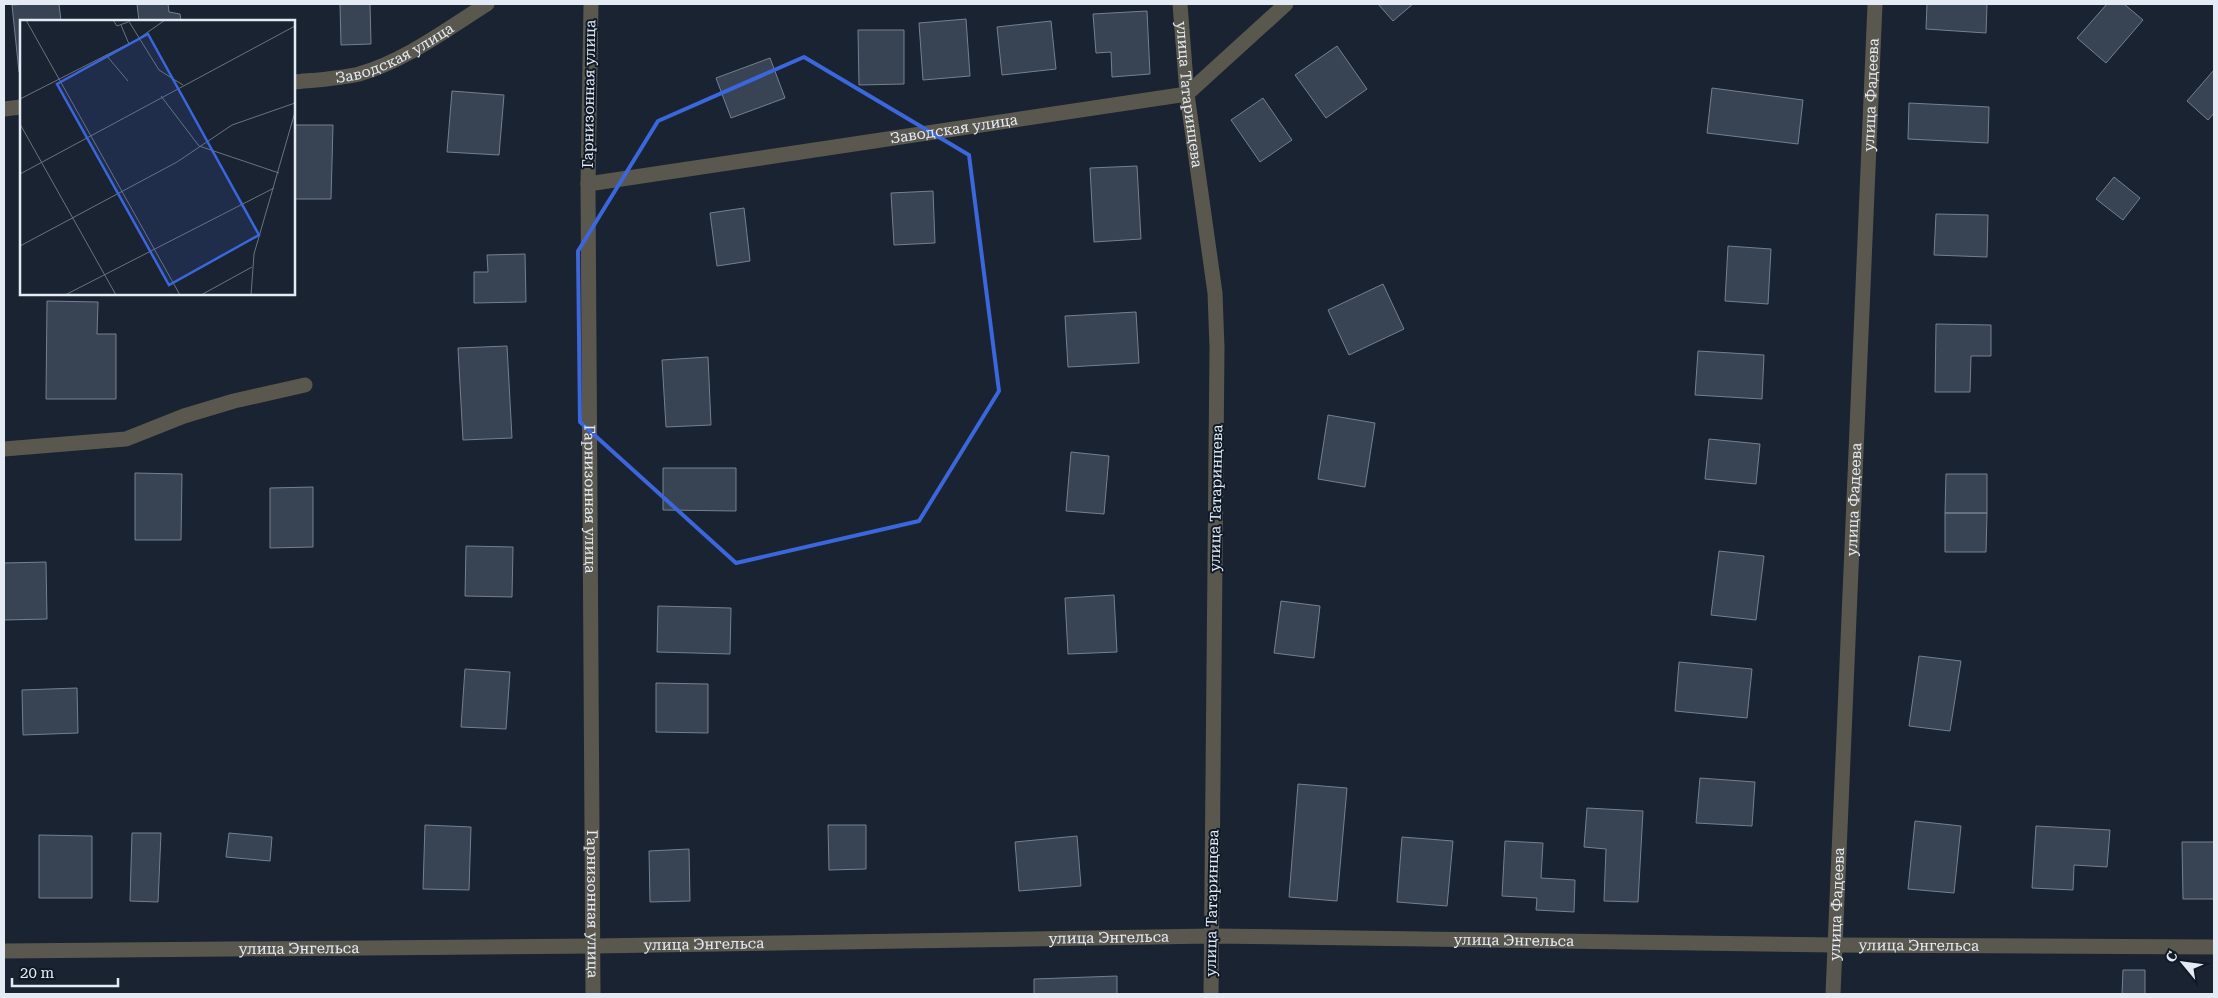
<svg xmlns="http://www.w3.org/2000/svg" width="2218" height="998" font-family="'Roboto Serif',serif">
  <rect width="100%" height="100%" fill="#1a2331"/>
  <path fill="#384353" stroke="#748091" d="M 29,4 L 59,4 L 61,21 L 21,21 L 21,72 L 19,72 L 12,5 Z
    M 137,4 L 168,4 L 169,12 L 180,14 L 181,21 L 139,21 Z
    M 340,4 L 370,4 L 371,44 L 341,45 Z
    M 1378,4 L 1413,4 L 1393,21 Z
    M 1927,4 L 1987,4 L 1986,33 L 1926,29 Z
    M 2107,4 L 2124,4 L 2143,20 L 2106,63 L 2077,38 Z
    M 1147,11 L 1150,74 L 1112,77 L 1111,52 L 1096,53 L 1093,14 Z
    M 966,19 L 970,76 L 923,80 L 919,23 Z
    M 1051,21 L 1056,69 L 1002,75 L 997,27 Z
    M 858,30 L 904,30 L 904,84 L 859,85 Z
    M 1337,46 L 1367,89 L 1326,118 L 1295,75 Z
    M 770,58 L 785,98 L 731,118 L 716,78 Z
    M 2214,70 L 2214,113 L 2208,120 L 2187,101 Z
    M 1712,88 L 1803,100 L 1798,144 L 1707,133 Z
    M 452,91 L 504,95 L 499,155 L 447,152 Z
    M 1263,98 L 1292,140 L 1260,162 L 1231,120 Z
    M 1909,103 L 1989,107 L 1988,143 L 1908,139 Z
    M 294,125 L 333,125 L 331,199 L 294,199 Z
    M 1137,166 L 1141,239 L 1094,242 L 1090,168 Z
    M 2114,177 L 2140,198 L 2123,220 L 2096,199 Z
    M 933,191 L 935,243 L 894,245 L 891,193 Z
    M 744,208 L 750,261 L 717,266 L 710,213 Z
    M 1936,214 L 1988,215 L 1987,257 L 1934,255 Z
    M 1728,246 L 1771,249 L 1768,304 L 1725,301 Z
    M 525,254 L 526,302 L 474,303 L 474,272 L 488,272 L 487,255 Z
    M 1383,284 L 1404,329 L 1349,355 L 1328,310 Z
    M 47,301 L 98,302 L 97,334 L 116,334 L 116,399 L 46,399 Z
    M 1136,312 L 1139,363 L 1068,367 L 1065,316 Z
    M 1936,324 L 1991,325 L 1991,356 L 1971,356 L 1970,392 L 1935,392 Z
    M 507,346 L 512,438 L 463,440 L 458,348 Z
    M 1698,351 L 1764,355 L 1762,399 L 1695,395 Z
    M 708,357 L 711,425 L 666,427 L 662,360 Z
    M 1328,415 L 1375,423 L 1365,487 L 1318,479 Z
    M 1709,439 L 1760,444 L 1756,484 L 1705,479 Z
    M 1071,452 L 1109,456 L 1104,514 L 1066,511 Z
    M 663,468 L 736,468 L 736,511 L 663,510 Z
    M 135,473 L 182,474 L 181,540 L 135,540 Z
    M 1946,474 L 1987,474 L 1987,513 L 1945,513 Z
    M 313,487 L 313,547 L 270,548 L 270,488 Z
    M 1945,513 L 1987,513 L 1986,552 L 1945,552 Z
    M 466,546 L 513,547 L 512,597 L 465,596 Z
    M 1719,551 L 1764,556 L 1756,620 L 1711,615 Z
    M 46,562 L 47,619 L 4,620 L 4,563 Z
    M 1114,595 L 1117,652 L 1068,654 L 1065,598 Z
    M 1281,601 L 1320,606 L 1314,658 L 1274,653 Z
    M 658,606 L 731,608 L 730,654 L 657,652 Z
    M 1919,656 L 1961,661 L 1950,731 L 1909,726 Z
    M 1679,662 L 1752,669 L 1747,718 L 1675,711 Z
    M 465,669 L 510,672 L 506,729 L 461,727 Z
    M 656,683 L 708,684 L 708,733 L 656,732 Z
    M 77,688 L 78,733 L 23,735 L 22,690 Z
    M 1700,778 L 1755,782 L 1752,826 L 1696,823 Z
    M 1298,784 L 1347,788 L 1337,901 L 1289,897 Z
    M 1587,808 L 1643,811 L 1638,902 L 1604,901 L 1606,849 L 1584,847 Z
    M 1915,821 L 1961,826 L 1954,893 L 1908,889 Z
    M 425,825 L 471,827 L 469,890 L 423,889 Z
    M 828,825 L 866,825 L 866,869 L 829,870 Z
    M 2036,826 L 2110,830 L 2107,867 L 2074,865 L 2073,890 L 2032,888 Z
    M 132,833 L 161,833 L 158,902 L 130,901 Z
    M 229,833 L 272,837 L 270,861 L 226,857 Z
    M 39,835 L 92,836 L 92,898 L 39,898 Z
    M 1077,836 L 1081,886 L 1019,891 L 1015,842 Z
    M 1402,837 L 1453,841 L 1447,906 L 1397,902 Z
    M 1505,841 L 1543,843 L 1541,878 L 1575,880 L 1574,912 L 1536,910 L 1537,898 L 1502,896 Z
    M 2182,842 L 2214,842 L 2214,899 L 2183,899 Z
    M 689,849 L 690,901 L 650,902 L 649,851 Z
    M 2123,970 L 2145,970 L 2145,994 L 2122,994 Z
    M 1117,976 L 1117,994 L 1034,994 L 1034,979 Z"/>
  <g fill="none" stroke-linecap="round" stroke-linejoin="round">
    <g stroke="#5a574e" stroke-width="15">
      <path id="s1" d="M 588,184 L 1187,94 L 1286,4"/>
      <path d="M 4,449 L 126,439 L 184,416 L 234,401 L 305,385"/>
    </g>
    <g stroke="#5a574e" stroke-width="15">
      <path id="s2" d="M 591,4 L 588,184 L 593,994"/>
      <path id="s3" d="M 1180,4 L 1187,94 L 1215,293 L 1217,348 L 1211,994"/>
      <path id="s4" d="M 294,82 C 315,80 338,79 359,74 C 405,61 447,29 487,4"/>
      <path d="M 4,109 L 21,107"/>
      <path id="s5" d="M 4,951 L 594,946 L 1212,936 L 1834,945 L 2214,947"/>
      <path id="s6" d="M 1833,994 L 1875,4"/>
    </g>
  </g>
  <path fill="none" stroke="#3b66dc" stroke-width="4" stroke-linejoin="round" d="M 804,57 L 969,155 L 999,391 L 919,521 L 736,563 L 580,422 L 578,251 L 658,121 Z"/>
  <g text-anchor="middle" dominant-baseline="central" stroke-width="4" stroke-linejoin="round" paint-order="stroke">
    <g font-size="15" fill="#e4ebf5" stroke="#101a27">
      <text stroke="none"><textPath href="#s4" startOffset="106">Заводская улица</textPath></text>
      <text transform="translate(589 94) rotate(-89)">Гарнизонная улица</text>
      <text stroke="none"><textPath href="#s6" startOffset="900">улица Фадеева</textPath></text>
      <text stroke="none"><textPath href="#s3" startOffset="91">улица Татаринцева</textPath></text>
      <text stroke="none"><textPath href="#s1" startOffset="370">Заводская улица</textPath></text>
      <text transform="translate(1216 498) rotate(-89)">улица Татаринцева</text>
      <text stroke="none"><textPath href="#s2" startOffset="495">Гарнизонная улица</textPath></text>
      <text stroke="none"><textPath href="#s6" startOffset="495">улица Фадеева</textPath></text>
      <text transform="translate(1212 903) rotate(-89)">улица Татаринцева</text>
      <text stroke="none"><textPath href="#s2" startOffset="900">Гарнизонная улица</textPath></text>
      <text stroke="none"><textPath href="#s6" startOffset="90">улица Фадеева</textPath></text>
      <text stroke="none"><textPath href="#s5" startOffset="1105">улица Энгельса</textPath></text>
      <text stroke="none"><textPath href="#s5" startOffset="1510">улица Энгельса</textPath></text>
      <text stroke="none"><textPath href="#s5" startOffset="700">улица Энгельса</textPath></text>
      <text stroke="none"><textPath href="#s5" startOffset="1915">улица Энгельса</textPath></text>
      <text stroke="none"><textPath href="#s5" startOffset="295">улица Энгельса</textPath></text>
    </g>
  </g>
  <g transform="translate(20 20)">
    <rect width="275" height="275" fill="#1a2331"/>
    <path fill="none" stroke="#6b737f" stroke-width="1" d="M 6,0 L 160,275M 93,0 L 97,6 L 108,2M 108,0 L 139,50 L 163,65M 101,5 L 109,24M 86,35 L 108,61M 141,76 L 179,126 L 259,153M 0,79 L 118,19 L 145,0M 0,104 L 96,275M 0,154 L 275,6M 0,226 L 157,142 L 212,105 L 275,83M 45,275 L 254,168M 181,275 L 232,247M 231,275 L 234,234 L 275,92"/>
    <path fill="#3b66dc" fill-opacity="0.15" stroke="#3b66dc" stroke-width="2.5" d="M 128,14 L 239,215 L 149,265 L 37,64 Z"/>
    <rect width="275" height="275" fill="none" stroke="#e4ebf5" stroke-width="2.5"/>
  </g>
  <rect width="2218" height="998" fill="none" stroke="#e4ebf5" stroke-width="10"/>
  <g transform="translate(2183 963) rotate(299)" stroke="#101a27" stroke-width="4" paint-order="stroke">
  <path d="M0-4L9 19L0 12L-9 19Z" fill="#e4ebf5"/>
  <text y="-8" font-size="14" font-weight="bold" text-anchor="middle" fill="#e4ebf5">С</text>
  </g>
  <path d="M12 978v8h106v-8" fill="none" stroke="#e4ebf5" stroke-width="2.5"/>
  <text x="20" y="978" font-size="15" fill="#e4ebf5" stroke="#101a27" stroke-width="4" paint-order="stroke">20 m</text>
</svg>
